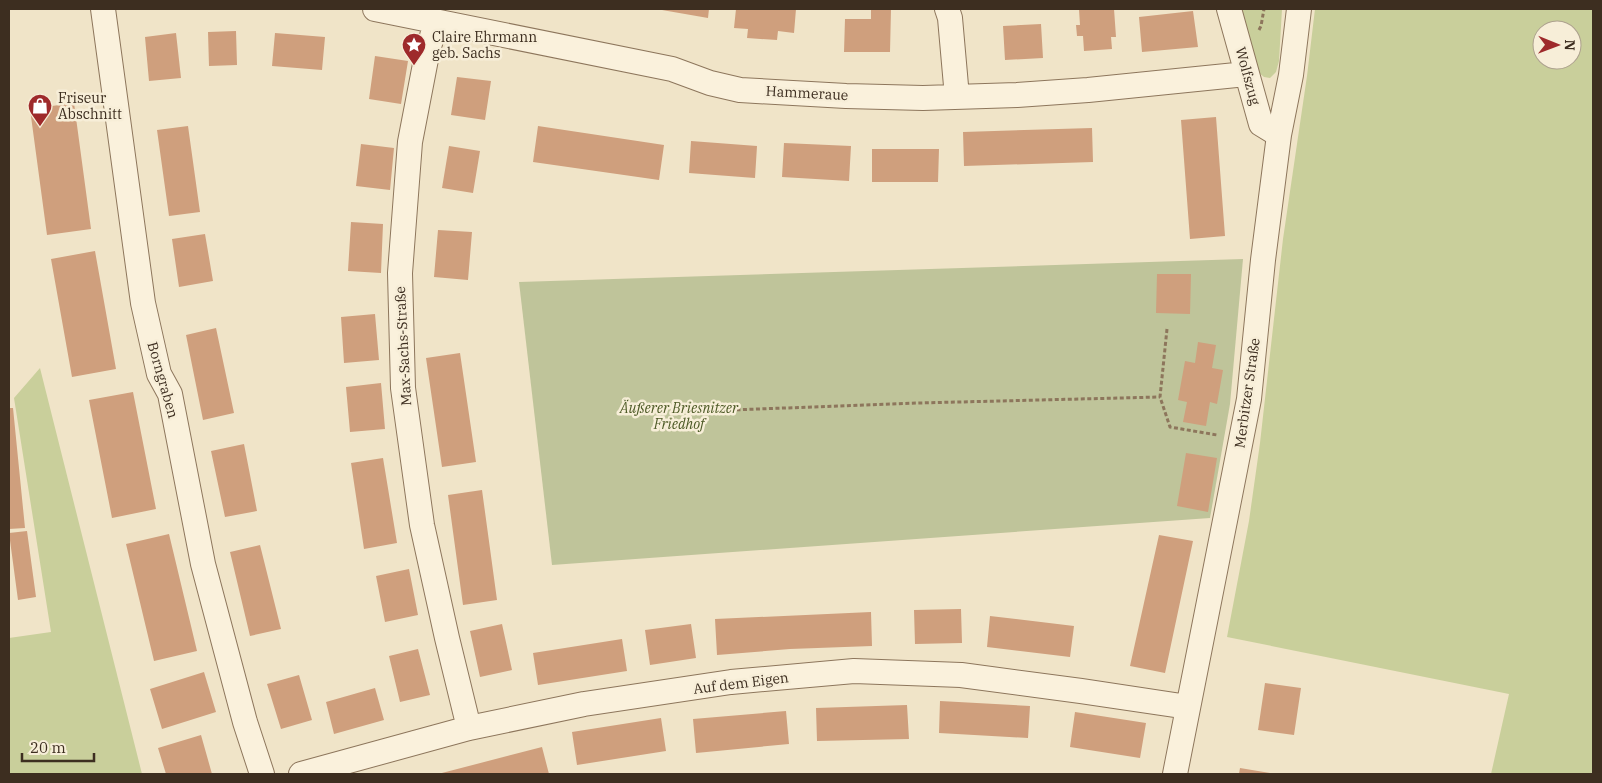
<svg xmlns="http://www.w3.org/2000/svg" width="1602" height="783" font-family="'IBM Plex Serif',serif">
  <rect width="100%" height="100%" fill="#f0e4c8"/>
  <path fill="#c9cf9b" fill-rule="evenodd" d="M 1239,9 L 1282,9 L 1279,61 L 1276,72 L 1270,78 L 1264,77 L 1259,73 Z
    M 1315,9 L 1593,9 L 1593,774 L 1491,774 L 1509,694 L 1227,637 L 1249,521 L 1260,443 L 1283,239 L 1307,76 ZM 1542,30 L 1572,30 L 1572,60 L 1542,60 Z
    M 40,368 L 142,774 L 9,774 L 9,638 L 51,632 L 14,398 Z"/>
  <path fill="#bfc49a" d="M 1243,259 L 1230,404 L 1210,518 L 552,565 L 519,282 Z"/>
  <path fill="#cf9f7d" d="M 662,9 L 709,9 L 708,18 L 662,10 Z
    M 736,9 L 796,9 L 794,33 L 778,31 L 777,40 L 747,38 L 748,29 L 734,28 Z
    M 871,9 L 891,9 L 890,52 L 844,52 L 845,19 L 871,19 Z
    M 1079,9 L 1114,9 L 1116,37 L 1111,37 L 1112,49 L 1084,51 L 1083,36 L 1077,36 L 1076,25 L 1080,25 Z
    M 1193,11 L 1198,47 L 1142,52 L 1139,17 Z
    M 1041,24 L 1043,58 L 1005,60 L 1003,26 Z
    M 236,31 L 237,65 L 209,66 L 208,32 Z
    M 176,33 L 181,78 L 149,81 L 145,37 Z
    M 275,33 L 325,37 L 322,70 L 272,66 Z
    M 375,56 L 408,61 L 401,104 L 369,99 Z
    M 457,77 L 491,81 L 485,120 L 451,115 Z
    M 74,103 L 91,229 L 47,235 L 30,109 Z
    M 1216,117 L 1225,236 L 1190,239 L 1181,120 Z
    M 188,126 L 200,212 L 169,216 L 157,130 Z
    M 538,126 L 664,145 L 659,180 L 533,162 Z
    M 1092,128 L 1093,162 L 964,166 L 963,132 Z
    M 691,141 L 757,146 L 755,178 L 689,173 Z
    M 784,143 L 851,146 L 849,181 L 782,177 Z
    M 361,144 L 394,148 L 390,190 L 356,186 Z
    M 449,146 L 480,151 L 473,193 L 442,188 Z
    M 872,149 L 939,149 L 938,182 L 872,182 Z
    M 351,222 L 383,224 L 381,273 L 348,271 Z
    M 438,230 L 472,232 L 468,280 L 434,277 Z
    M 205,234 L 213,281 L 179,287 L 172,239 Z
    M 95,251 L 116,369 L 72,377 L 51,259 Z
    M 1157,274 L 1191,274 L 1190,314 L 1156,313 Z
    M 375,314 L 379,360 L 344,363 L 341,317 Z
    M 216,328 L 234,413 L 203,420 L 186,335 Z
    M 1198,342 L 1216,345 L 1212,368 L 1223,370 L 1217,404 L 1210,402 L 1206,426 L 1183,422 L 1187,402 L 1178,400 L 1185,361 L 1195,363 Z
    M 460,353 L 476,462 L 442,467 L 426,358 Z
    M 381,383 L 385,429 L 350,432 L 346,387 Z
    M 133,392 L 156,509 L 112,518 L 89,400 Z
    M 9,408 L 13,408 L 25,528 L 9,529 Z
    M 244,444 L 257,511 L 225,517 L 211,451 Z
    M 1186,453 L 1217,458 L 1208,512 L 1177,506 Z
    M 383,458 L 397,543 L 364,549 L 351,463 Z
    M 482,490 L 497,600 L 463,605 L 448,495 Z
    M 27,531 L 36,597 L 18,600 L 9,533 Z
    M 169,534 L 197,651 L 154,661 L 126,544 Z
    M 1159,535 L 1193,541 L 1165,673 L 1130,666 Z
    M 260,545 L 281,629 L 250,636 L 230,552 Z
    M 409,569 L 418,615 L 385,622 L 376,576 Z
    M 961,609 L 962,643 L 915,644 L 914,610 Z
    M 871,612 L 872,646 L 790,649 L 717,655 L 715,619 Z
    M 990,616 L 1074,626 L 1070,657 L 987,647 Z
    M 502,624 L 512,670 L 480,677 L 470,631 Z
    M 691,624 L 696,658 L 650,665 L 645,630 Z
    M 622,639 L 627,671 L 538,685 L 533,653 Z
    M 418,649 L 430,695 L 400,702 L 389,656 Z
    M 204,672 L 216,712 L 162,729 L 150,689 Z
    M 299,675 L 312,720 L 281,729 L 267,684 Z
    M 1265,683 L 1301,688 L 1294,735 L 1258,730 Z
    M 375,688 L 384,720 L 334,734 L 326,702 Z
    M 940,701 L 1030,706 L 1028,738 L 939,733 Z
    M 907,705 L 909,739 L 817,741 L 816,708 Z
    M 786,711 L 789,744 L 696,753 L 693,719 Z
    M 1075,712 L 1146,723 L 1140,758 L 1070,747 Z
    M 661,718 L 666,751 L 577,765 L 572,732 Z
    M 201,735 L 212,774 L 166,774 L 158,748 Z
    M 542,747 L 549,774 L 438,774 Z
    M 1240,768 L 1270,773 L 1270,774 L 1239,774 Z"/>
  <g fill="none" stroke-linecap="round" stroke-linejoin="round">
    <defs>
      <path id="street" d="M 103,9 L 143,303 L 159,374 L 170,394 L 203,564 L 245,722 L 262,774
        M 375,9 L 672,69 L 710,83 L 740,90 L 846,96 L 923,98 L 1017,95 L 1088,90 L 1246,74
        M 947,9 L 950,18 L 957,97
        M 1229,9 L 1261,124 L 1279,135
        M 436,22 L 427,54 L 410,142 L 400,273 L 403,388 L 422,525 L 447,638 L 469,728
        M 301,774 L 469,728 L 584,704 L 731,682 L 854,671 L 961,675 L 1081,691 L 1188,707
        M 1175,774 L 1249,399 L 1263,260 L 1279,135 L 1291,75 L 1299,9"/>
    </defs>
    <use href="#street" stroke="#8d765c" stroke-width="26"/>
    <path stroke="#8d765c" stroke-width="3" stroke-dasharray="4 2.5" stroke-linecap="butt" d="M 1259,30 L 1261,26 L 1264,9
      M 1167,329 L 1160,397 L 1170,427 L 1217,435
      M 678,412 L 919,403 L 1160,397"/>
    <use href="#street" stroke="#faf1dc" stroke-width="24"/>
  </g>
  <defs>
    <symbol id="sight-pin" viewBox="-11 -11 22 30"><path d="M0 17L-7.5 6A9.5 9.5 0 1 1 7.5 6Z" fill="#9e2a2b" stroke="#f7eed8"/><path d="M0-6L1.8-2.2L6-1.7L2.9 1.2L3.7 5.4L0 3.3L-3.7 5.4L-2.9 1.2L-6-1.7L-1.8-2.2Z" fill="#fff"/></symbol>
    <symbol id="shop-pin" viewBox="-11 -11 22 30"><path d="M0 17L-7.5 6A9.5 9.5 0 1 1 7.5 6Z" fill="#9e2a2b" stroke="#f7eed8"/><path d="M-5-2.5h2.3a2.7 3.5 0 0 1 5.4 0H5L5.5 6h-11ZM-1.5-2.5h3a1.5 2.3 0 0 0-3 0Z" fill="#fff"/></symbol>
  </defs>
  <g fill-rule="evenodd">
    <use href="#sight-pin" x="400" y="31" width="28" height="38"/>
    <use href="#shop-pin" x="26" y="92" width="28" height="38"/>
  </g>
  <g text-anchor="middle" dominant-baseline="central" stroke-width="5" stroke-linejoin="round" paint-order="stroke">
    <g font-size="14" fill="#3d2e20" stroke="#f7eed8" text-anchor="start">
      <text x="432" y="37">Claire Ehrmann<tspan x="432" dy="16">geb. Sachs</tspan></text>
      <text x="58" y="98">Friseur<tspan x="58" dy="16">Abschnitt</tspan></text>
    </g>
    <g font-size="14" fill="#3d2e20" stroke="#f7eed8">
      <text transform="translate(1248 76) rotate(75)">Wolfszug</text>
      <text transform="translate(807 93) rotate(3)">Hammeraue</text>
      <text transform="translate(403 346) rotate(-93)">Max-Sachs-Straße</text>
      <text transform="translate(163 380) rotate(74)">Borngraben</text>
      <text transform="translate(1247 393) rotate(-82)">Merbitzer Straße</text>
      <text transform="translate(741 683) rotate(-7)">Auf dem Eigen</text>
    </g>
    <g font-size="14" font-style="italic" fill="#4d5a26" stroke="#f7eed8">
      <text x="679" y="408">Äußerer Briesnitzer<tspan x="679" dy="16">Friedhof</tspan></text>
    </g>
  </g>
  <rect width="1602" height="783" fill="none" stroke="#3d2e20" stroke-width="20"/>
  <g transform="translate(1557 45) rotate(91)"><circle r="24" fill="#f7eed8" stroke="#ada18e"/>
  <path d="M0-4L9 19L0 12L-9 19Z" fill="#9e2a2b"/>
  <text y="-8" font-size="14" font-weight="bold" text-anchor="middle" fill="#3d2e20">N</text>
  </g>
  <path d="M22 753v8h72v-8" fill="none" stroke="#3d2e20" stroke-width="2.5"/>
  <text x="30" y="753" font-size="15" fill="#3d2e20" stroke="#f7eed8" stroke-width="4" paint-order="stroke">20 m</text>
</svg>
